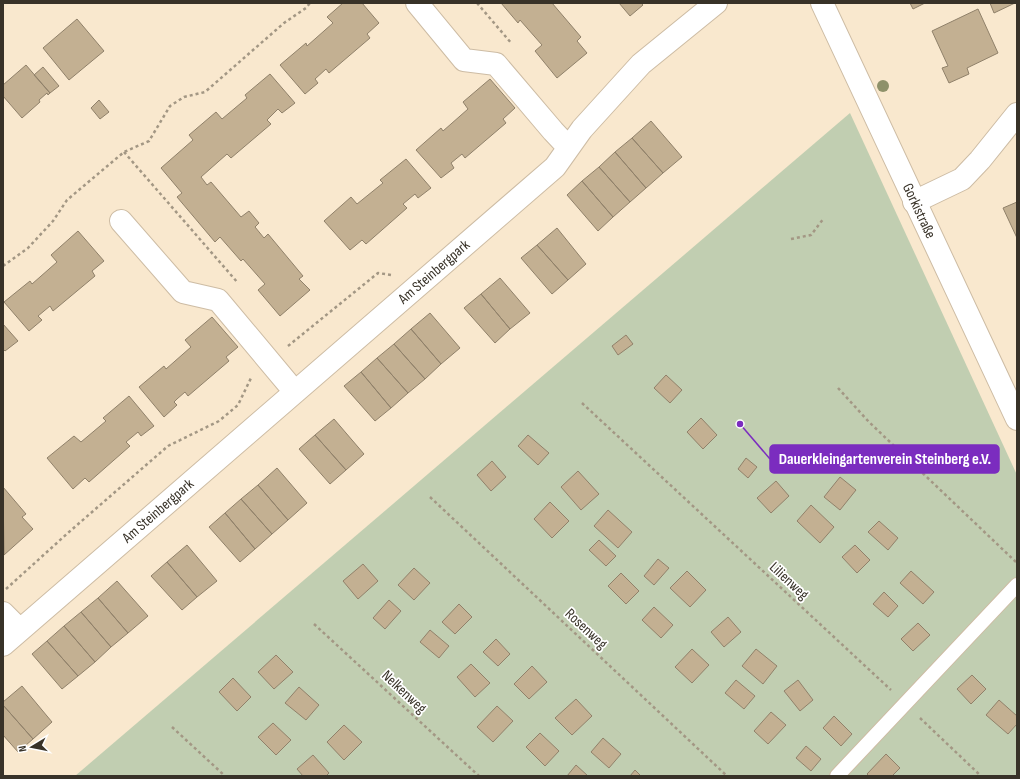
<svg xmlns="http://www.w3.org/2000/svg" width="1020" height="779" font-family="'Sofia Sans Condensed',sans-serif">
  <rect width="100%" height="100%" fill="#f9e8ce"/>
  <path fill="#c1ceb1" d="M 850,113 L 1017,475 L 1017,776 L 75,776 Z"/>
  <path fill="#c3b092" stroke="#90816a" d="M 343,3 L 362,3 L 379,23 L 367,34 L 370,38 L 329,73 L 326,69 L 315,79 L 318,83 L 305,94 L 280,65 L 306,43 L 307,46 L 333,23 L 327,17 Z
    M 501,3 L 552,3 L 581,37 L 577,41 L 587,53 L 557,78 L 535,51 L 542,45 L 520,20 L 518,23 Z
    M 619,3 L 641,3 L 643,5 L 630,16 Z
    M 910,3 L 925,3 L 913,9 Z
    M 990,3 L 1015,3 L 994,13 Z
    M 978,9 L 998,53 L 967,68 L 969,74 L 949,83 L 942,68 L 948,66 L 932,31 Z
    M 77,19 L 104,51 L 69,80 L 43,48 Z
    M 26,65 L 50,93 L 48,95 L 47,93 L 39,100 L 40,102 L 22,118 L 3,96 L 3,85 Z
    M 43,67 L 59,86 L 50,93 L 34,75 Z
    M 270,74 L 295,103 L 282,113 L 278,109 L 267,120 L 271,124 L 231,158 L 227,154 L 201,177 L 207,185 L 211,182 L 241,217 L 249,211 L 259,223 L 255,227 L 264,238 L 268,234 L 303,276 L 299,279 L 310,290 L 280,316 L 258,290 L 265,284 L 243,259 L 241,261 L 220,237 L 215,242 L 177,197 L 182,193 L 161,168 L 193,140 L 189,135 L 216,112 L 222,119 L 247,98 L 245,95 Z
    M 490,79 L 515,108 L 503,119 L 506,123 L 465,158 L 462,154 L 451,163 L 454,168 L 441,178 L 416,150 L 441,128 L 443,131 L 468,109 L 463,102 Z
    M 99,100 L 109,112 L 100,119 L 91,108 Z
    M 651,121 L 682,157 L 663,173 L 632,138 Z
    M 632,138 L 663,173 L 646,188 L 615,152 Z
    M 615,152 L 646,188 L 630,202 L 599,167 Z
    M 406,159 L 431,188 L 418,198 L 415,194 L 403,204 L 407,208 L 366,244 L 362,240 L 350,250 L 324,221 L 351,197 L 357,204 L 383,183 L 380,180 Z
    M 599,167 L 630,202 L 613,217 L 582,181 Z
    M 582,181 L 613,217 L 598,231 L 567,195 Z
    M 1017,202 L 1017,238 L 1003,208 Z
    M 557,228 L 586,264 L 568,280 L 537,245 Z
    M 78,231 L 104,261 L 92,271 L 95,276 L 53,311 L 50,306 L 38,316 L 42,320 L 29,331 L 4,302 L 30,281 L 32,284 L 57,262 L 51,255 Z
    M 537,245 L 568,280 L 552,294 L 521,258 Z
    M 500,278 L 530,313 L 510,329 L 481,294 Z
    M 481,294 L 510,329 L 495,343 L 464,308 Z
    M 430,313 L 460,348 L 441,364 L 411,329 Z
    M 212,317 L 238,347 L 226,357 L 229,361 L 188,396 L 185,392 L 177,399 L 174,402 L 177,405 L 164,417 L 139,387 L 164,366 L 166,369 L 191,347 L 185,340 Z
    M 3,324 L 18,341 L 5,351 L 3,349 Z
    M 411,329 L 441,364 L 425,379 L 394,344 Z
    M 626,335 L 633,344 L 618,355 L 612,346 Z
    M 394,344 L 425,379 L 408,393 L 377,358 Z
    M 377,358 L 408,393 L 391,408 L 361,372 Z
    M 361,372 L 391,408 L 375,421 L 344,386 Z
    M 666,375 L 682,390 L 670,403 L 654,388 Z
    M 129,396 L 154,426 L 141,436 L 138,432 L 126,442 L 130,446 L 89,482 L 85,478 L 73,489 L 47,458 L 74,436 L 81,442 L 106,421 L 103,418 Z
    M 701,418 L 717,435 L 703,449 L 687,432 Z
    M 334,419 L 364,454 L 346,470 L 315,435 Z
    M 315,435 L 346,470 L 330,484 L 299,449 Z
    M 528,435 L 549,453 L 538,465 L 518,446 Z
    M 746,458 L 757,467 L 748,478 L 738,469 Z
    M 492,461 L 506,477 L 491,491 L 477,475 Z
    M 277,468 L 307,503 L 288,520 L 258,485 Z
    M 578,471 L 599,494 L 581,510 L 561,487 Z
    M 840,477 L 856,490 L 840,510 L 824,497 Z
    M 776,481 L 789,496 L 771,513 L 757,498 Z
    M 258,485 L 288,520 L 272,534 L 241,499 Z
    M 3,487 L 26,514 L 22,517 L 33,529 L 4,555 Z
    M 241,499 L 272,534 L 255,549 L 225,513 Z
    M 550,502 L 569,521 L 552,538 L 534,519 Z
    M 811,505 L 834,527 L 820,543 L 797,521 Z
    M 608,510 L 632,532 L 618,548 L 594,526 Z
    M 225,513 L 255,549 L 240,562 L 209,527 Z
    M 879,521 L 898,538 L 888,550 L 868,532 Z
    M 599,540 L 616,556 L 606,566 L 589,550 Z
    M 187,545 L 217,581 L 197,597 L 167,562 Z
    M 855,545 L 870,560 L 857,573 L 842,557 Z
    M 658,559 L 669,568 L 654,585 L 644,576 Z
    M 167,562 L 197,597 L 182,610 L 151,576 Z
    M 363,564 L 378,581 L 358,599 L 343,581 Z
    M 414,568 L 430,583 L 414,600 L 398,585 Z
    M 687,571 L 706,590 L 690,607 L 670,588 Z
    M 911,571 L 934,592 L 923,604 L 900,583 Z
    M 621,573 L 639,591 L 626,604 L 608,586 Z
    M 117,581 L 148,616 L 128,633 L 98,598 Z
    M 884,592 L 898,606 L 888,617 L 873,604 Z
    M 98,598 L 128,633 L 111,647 L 81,612 Z
    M 389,600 L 401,611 L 385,629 L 373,618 Z
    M 459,604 L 472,617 L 455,634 L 442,622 Z
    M 654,607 L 673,625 L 661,638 L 642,620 Z
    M 81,612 L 111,647 L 95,662 L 64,626 Z
    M 728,617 L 741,632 L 724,647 L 711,632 Z
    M 918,623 L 930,635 L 913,651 L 901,639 Z
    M 64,626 L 95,662 L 78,676 L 47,641 Z
    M 430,630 L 449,646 L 439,658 L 420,642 Z
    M 496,639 L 510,654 L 498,666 L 483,652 Z
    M 47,641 L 78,676 L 62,689 L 32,654 Z
    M 692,649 L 709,665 L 692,683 L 675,667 Z
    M 756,649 L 777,666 L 763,684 L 742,666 Z
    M 276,655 L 293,672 L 274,689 L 258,672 Z
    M 471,664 L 490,683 L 475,697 L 457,677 Z
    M 532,666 L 547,682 L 529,699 L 514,684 Z
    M 972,675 L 986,689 L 971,704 L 957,689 Z
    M 233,678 L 251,697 L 237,711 L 219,692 Z
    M 736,680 L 755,696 L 744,709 L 725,693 Z
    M 798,680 L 813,700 L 800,711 L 784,691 Z
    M 22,686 L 52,722 L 33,739 L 3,705 L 3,702 Z
    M 299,687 L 319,705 L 306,720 L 285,703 Z
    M 576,699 L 592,716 L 572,735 L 555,718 Z
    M 999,700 L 1017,716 L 1017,724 L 1008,734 L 986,715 Z
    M 3,705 L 33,739 L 18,752 L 3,735 Z
    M 497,706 L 513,721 L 493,742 L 477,727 Z
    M 771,712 L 786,725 L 768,744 L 754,731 Z
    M 834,716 L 852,734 L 841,746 L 823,728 Z
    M 273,723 L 291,740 L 276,755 L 258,737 Z
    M 344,725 L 362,742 L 344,760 L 327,742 Z
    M 540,733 L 559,751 L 545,766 L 526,747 Z
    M 603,738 L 621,754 L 609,768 L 591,752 Z
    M 806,746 L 821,759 L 811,771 L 796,758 Z
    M 886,754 L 900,768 L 892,776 L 869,776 L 867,774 Z
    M 313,755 L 329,773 L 326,776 L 303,776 L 297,769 Z
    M 576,765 L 588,776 L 567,776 Z
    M 635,770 L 641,776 L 630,776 Z"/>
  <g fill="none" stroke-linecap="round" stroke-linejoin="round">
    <defs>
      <path id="service" d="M 837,776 L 1017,585"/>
      <path id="minor" d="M 417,3 L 464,60 L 496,64 L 553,131 L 568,147
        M 914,202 L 962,179 L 980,160 L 1017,114
        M 121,221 L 183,292 L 218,300 L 295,392
        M 3,613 L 20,630
        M 3,645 L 555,167 L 582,129 L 641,64 L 716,3"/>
      <path id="secondary" d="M 822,3 L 1017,419"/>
    </defs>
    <use href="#service" stroke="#cdbca4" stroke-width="16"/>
    <use href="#minor" stroke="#cdbca4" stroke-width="24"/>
    <use href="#secondary" stroke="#cdbca4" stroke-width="24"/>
    <path stroke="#a39784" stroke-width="2.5" stroke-dasharray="3 3" stroke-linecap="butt" d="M 477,3 L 512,44
      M 124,152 L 238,283
      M 791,239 L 811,235 L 824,218
      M 3,266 L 28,248 L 53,221 L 67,200 L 124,152 L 149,141 L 170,106 L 184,97 L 205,92 L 284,23 L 306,8 L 310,3
      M 288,346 L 378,273 L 391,275
      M 838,388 L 869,422 L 1017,563
      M 582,403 L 891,690
      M 430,497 L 727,776
      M 6,589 L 69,532 L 168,446 L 219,421 L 238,405 L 251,378
      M 314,624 L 479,776
      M 920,718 L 981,776
      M 172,727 L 225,776"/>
    <use href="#service" stroke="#fff" stroke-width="14"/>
    <use href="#minor" stroke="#fff" stroke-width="22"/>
    <use href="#secondary" stroke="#fff" stroke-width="22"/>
  </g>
  <circle fill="#8e916a" cx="883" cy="86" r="6"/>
  <g text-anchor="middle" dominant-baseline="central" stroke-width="3.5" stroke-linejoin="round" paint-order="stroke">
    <g font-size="15" fill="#383228" stroke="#fff">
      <text transform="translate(919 211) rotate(65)">Gorkistraße</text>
      <text transform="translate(434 272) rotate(-41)">Am Steinbergpark</text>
      <text transform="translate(158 511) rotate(-41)">Am Steinbergpark</text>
      <text transform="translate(789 581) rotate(43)">Lilienweg</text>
      <text transform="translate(586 629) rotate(43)">Rosenweg</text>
      <text transform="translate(404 692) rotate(43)">Nelkenweg</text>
    </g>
  </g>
  <path fill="none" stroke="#7b2cbf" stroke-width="1.5" d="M740 424L770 459"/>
  <circle fill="#7b2cbf" stroke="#fff" stroke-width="1.5" cx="740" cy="424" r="4"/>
  <rect fill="#7b2cbf" stroke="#7b2cbf" stroke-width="1.5" x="770" y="445" width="229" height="28" rx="4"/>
  <g font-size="16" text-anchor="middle" font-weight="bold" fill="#fff">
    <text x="885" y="464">Dauerkleingartenverein Steinberg e.V.</text>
  </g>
  <rect width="1020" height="779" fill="none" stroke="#383228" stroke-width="8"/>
  <g transform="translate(32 747) rotate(260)" stroke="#ffffff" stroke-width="3" paint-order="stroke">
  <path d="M0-3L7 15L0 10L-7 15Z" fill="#383228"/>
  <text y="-6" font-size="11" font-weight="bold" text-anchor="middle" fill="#383228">N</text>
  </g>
</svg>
